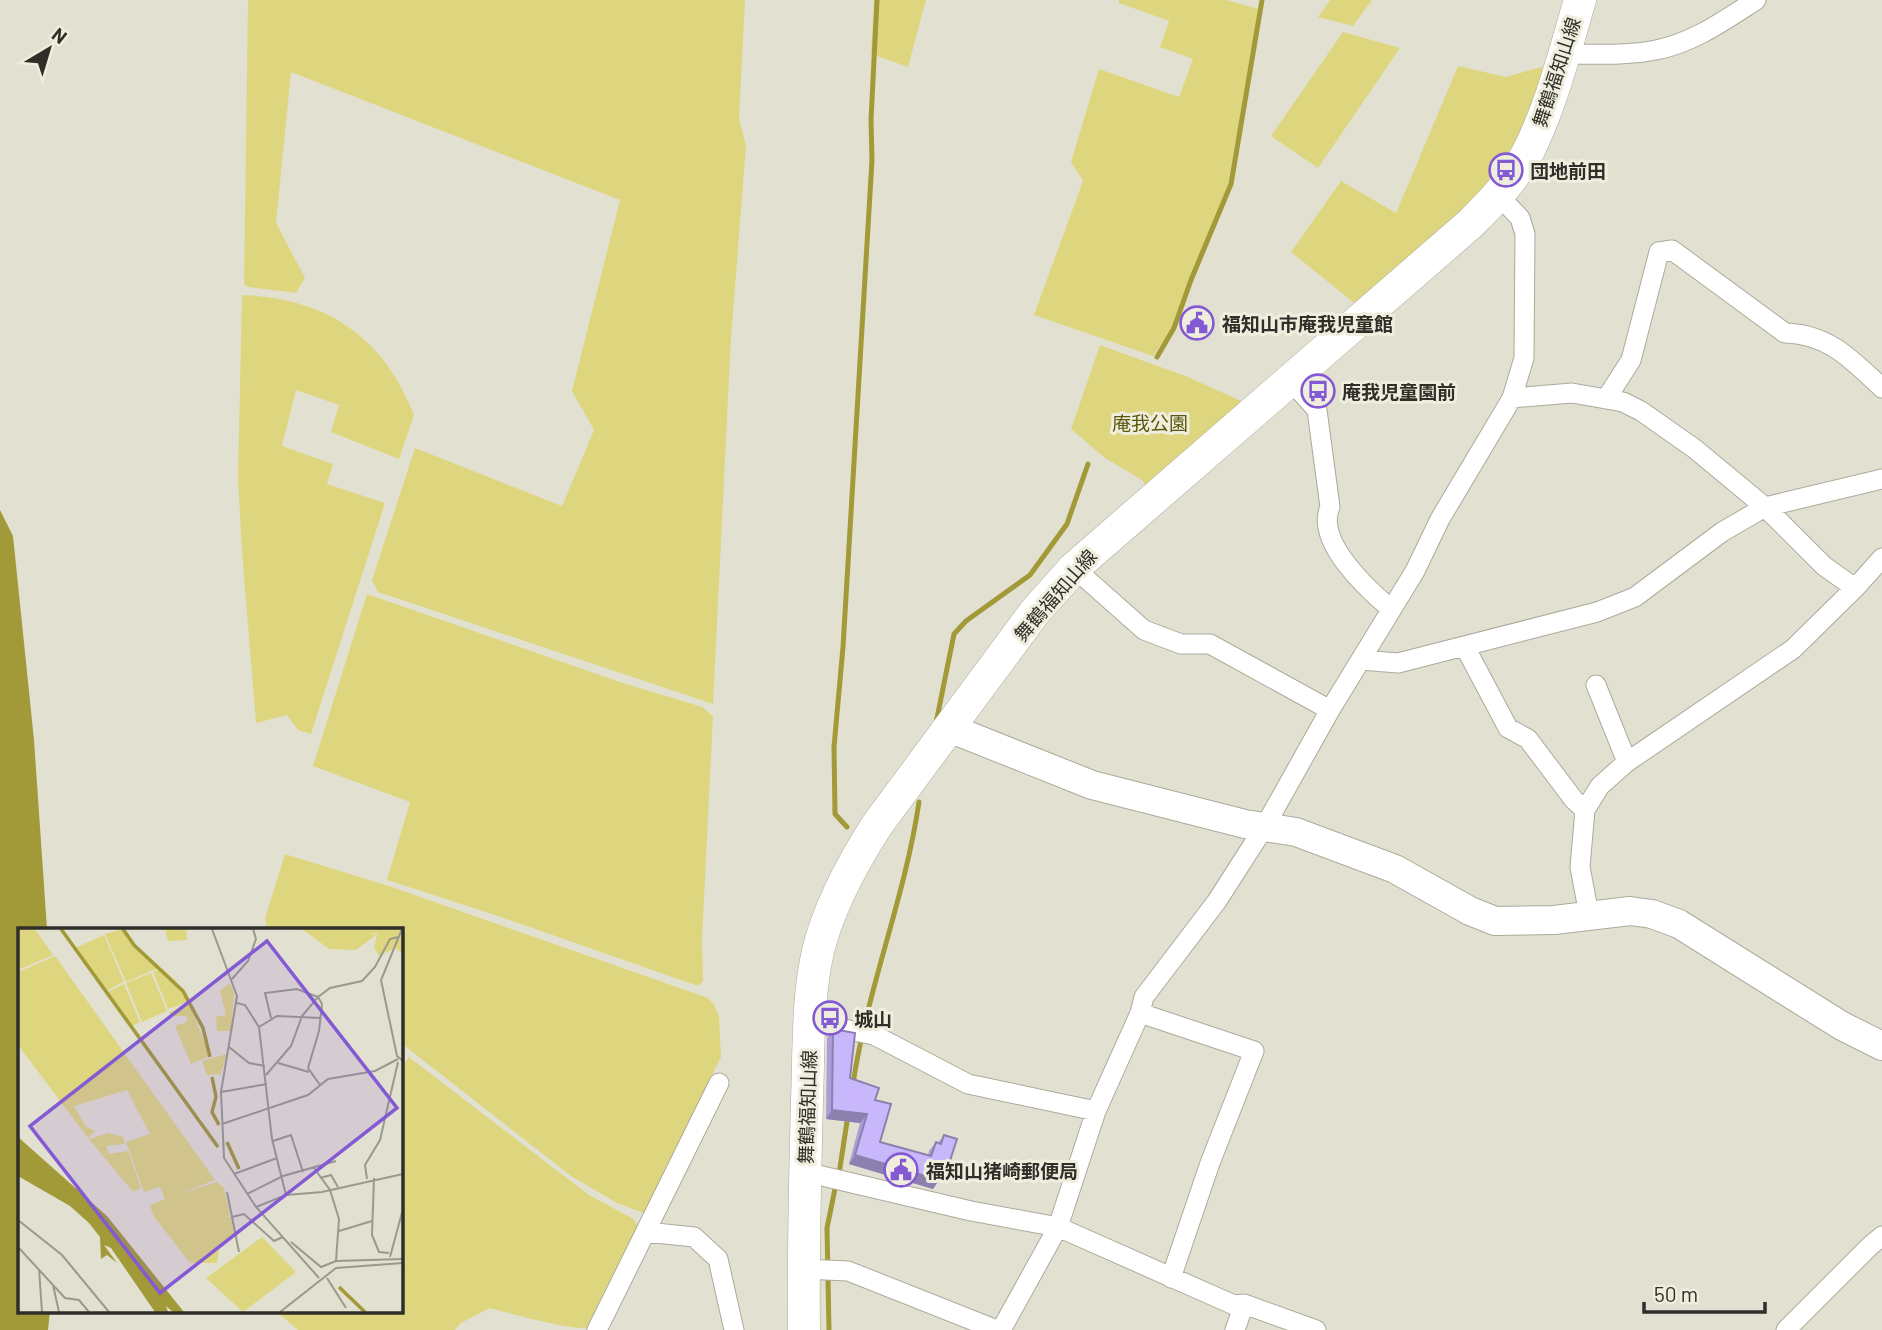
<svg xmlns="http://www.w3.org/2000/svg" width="1882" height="1330" font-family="Barlow,'Noto Sans JP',sans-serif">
  <rect width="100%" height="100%" fill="#e2e1d1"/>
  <path fill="#ded67f" d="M 248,0 L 745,0 L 739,118 L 746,146 L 731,338 L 713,704 L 378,592 L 372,580 L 415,448 L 562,506 L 594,430 L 572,391 L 620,200 L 291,72 L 276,223 L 305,278 L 296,293 L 248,287 L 244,284 Z
    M 874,0 L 926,0 L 908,67 L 871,54 Z
    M 1119,0 L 1226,0 L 1259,9 L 1228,185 L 1189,281 L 1173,328 L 1153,356 L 1034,315 L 1083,181 L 1071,162 L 1099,69 L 1179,97 L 1193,59 L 1160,47 L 1169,21 L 1119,3 Z
    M 1330,0 L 1372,0 L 1353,26 L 1318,17 Z
    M 1343,32 L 1400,48 L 1318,168 L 1271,136 Z
    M 1458,66 L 1506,77 L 1541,67 L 1547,70 L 1523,131 L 1464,215 L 1358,306 L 1291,252 L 1341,181 L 1396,213 Z
    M 242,295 C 326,298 383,336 414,415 L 399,459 L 331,432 L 339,405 L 296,390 L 282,446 L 333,464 L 327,484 L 385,503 L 311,734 L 298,730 L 287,715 L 256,723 L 242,552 L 238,478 Z
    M 1100,345 L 1188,377 L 1250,405 L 1151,495 L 1142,480 L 1105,458 L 1071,429 Z
    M 367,594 L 620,682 L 702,707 L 713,716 L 702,939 L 703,981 L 698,986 L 495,915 L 387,880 L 410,802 L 313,766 Z
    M 285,854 L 392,887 L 708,998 L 713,1003 L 719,1016 L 721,1057 L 644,1213 L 617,1203 L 571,1176 L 401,1043 L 401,929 L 267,929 L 265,918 Z
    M 409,1057 L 589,1195 L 632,1218 L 639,1226 L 589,1328 C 572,1330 511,1314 490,1308 L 461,1323 L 455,1330 L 298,1330 L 276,1311 L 401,1311 L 401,1067 Z"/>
  <path fill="#a29938" d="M 0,510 L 13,536 L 34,740 L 47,929 L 19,929 L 19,1311 L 50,1311 L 48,1330 L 0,1330 Z"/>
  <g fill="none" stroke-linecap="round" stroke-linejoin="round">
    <path stroke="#a29938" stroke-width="5" d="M 1157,357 L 1174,328 L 1191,280 L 1231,184 L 1262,0
      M 936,723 L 954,634 L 966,621 L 1030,575 L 1067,524 L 1088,464
      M 847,827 L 835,814 L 834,747 L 843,647 L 872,160 L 871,120 L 877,0
      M 853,1084 C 867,989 905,898 919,802
      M 839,1174 L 848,1115
      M 829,1330 L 827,1228 L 836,1184"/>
    <defs>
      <path id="street" d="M 1564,54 C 1595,54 1626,56 1656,50 C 1693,43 1725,20 1756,0
        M 1290,380 L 1317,410 L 1330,507 C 1315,541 1367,589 1391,609
        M 1512,398 L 1572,393 L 1623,402 L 1641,411 L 1695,449 L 1765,507 L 1824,566 L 1855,588
        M 1606,399 L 1631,360 L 1659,252 L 1672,250 L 1785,333 C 1829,334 1852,360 1882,388
        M 1074,568 L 1144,630 L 1181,644 L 1210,644 L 1330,710
        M 1465,647 L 1508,728 L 1528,739 L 1574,800 L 1585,810
        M 1361,660 L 1398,663 L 1597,612 L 1635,597 L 1722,532 L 1765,507 L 1882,479
        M 1596,685 L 1627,762
        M 1589,915 L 1580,867 L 1585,810 L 1600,786 L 1627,762 L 1793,649 L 1857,586 L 1882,558
        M 1140,1013 L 1254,1051 L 1210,1163 L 1171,1278
        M 809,1022 L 874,1035 L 968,1084 L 1096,1111
        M 805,1172 L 971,1211 L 1058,1227 L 1234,1305 L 1244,1304 L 1316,1330
        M 646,1232 L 694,1237 L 718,1259 L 734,1330
        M 803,1269 L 848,1271 L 997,1330
        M 597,1330 L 719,1083
        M 1001,1330 L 1058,1227 L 1096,1111 L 1140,1013 L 1144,997 L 1217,901 L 1265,826 L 1330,710 L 1415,571 L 1440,519 L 1512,398 L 1524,358 L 1525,234 L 1520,218 L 1498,195
        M 1235,1330 L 1244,1304
        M 1786,1330 L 1870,1246 L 1882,1236"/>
      <path id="secondary" d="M 949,728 L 1092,785 L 1245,824 L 1296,832 L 1395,869 L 1470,911 L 1495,921 L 1554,920 L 1630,911 L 1652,914 L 1679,924 L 1842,1026 L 1882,1046"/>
      <path id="primary" d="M 804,1330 C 803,1253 805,1177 807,1100 C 809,1050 807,1000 818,951 C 829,906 852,864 877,825 L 1034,613 L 1074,568 L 1470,224 C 1490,204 1511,183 1525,158 C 1551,108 1564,54 1580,0"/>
    </defs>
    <use href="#street" stroke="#abaa9b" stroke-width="21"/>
    <use href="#secondary" stroke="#abaa9b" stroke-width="30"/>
    <use href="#primary" stroke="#abaa9b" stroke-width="33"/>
    <use href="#street" stroke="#fff" stroke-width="19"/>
    <use href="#secondary" stroke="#fff" stroke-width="28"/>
    <use href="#primary" stroke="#fff" stroke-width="32"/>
  </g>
  <path fill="#ac9dd7" d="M 833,1029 L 850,1078 L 875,1100 L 880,1142 L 928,1155 L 929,1151 L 936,1142 L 938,1143 L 944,1135 L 941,1179 L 939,1179 L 933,1189 L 849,1164 L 860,1123 L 826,1119 L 827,1038 Z"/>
  <path fill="#8c80af" d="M 832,1110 L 867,1114 L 860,1123 L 826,1119 Z
    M 855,1155 L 939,1180 L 933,1189 L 849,1164 Z
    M 943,1169 L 947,1170 L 941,1179 L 936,1178 Z"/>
  <path fill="#c8b7fa" stroke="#8c80af" stroke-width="2" d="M 833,1029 L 855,1033 L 850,1078 L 879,1088 L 875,1100 L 891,1104 L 880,1142 L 931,1156 L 936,1142 L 941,1144 L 944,1135 L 957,1139 L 947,1170 L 943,1169 L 939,1180 L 855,1155 L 867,1114 L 832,1110 Z"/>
  <defs>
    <symbol id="bus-ring" viewBox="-11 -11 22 22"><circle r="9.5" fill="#efeede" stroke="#835ad4" stroke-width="1.5"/><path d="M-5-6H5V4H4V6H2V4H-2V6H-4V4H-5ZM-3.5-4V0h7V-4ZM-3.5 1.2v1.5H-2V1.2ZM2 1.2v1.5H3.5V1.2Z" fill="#835ad4"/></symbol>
    <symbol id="civic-ring" viewBox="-11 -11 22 22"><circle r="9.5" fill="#efeede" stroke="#835ad4" stroke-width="1.5"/><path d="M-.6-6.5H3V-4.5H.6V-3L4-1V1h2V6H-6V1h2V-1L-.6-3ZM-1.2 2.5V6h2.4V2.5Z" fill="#835ad4"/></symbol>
  </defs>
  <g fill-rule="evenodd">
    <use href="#bus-ring" x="1487" y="151" width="38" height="38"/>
    <use href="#civic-ring" x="1178" y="304" width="38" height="38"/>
    <use href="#bus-ring" x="1299" y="372" width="38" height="38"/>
    <use href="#bus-ring" x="811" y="999" width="38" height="38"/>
    <use href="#civic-ring" x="882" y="1151" width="38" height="38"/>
  </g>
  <g text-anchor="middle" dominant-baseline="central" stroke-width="6" stroke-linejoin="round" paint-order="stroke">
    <g font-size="19" fill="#2f2e28" stroke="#efeede">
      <text transform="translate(1556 72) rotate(-72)">舞鶴福知山線</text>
      <text transform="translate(1055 595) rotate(-49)">舞鶴福知山線</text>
      <text transform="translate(807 1107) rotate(-88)">舞鶴福知山線</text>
    </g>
    <g font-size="19" font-weight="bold" fill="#2f2e28" stroke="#efeede" text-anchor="start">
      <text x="1530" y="170">団地前田</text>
      <text x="1222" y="323">福知山市庵我児童館</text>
      <text x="1342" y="391">庵我児童園前</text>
      <text x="854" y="1018">城山</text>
      <text x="926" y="1170">福知山猪崎郵便局</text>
    </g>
    <g font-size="19" fill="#5c560c" stroke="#efeede">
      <text x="1150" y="422">庵我公園</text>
    </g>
  </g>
  <g transform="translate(18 928)">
    <rect width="385" height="385" fill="#e2e1d1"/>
    <path d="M 0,1 L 17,1 L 35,27 L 0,42 ZM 105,1 L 116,17 L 143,39 L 108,54 L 87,6 ZM 147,1 L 168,1 L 169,12 L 150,13 ZM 284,1 L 385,1 L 385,26 L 377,20 L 361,28 L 356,19 L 359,6 L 352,4 L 358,7 L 338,22 L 311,21 ZM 86,7 L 106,54 L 86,64 L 57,20 ZM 37,28 L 197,252 L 161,266 L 199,254 L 206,260 L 212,287 L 208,289 L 213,289 L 216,309 L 202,315 L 199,335 L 172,335 L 135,287 L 132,277 L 147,271 L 142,259 L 126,264 L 108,214 L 132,206 L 109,162 L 56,178 L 68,199 L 77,203 L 70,210 L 0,117 L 0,44 ZM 144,40 L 158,53 L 170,74 L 150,81 L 135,44 ZM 133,45 L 149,83 L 124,94 L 108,55 ZM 212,55 L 216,65 L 213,103 L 199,103 L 198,89 L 208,87 L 202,63 ZM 106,56 L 122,94 L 112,99 L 87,65 ZM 171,75 L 192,128 L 173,136 L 157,98 L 169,94 L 168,88 L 153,88 L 151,84 ZM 209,126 L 203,146 L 189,147 L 184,133 ZM 90,205 L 105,209 L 107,216 L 88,218 L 91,226 L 110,223 L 123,260 L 115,264 L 71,211 ZM 244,309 L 278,344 L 225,384 L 188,350 Z" fill="#ded67f"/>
    <path d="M 0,209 L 89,288 L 166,384 L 155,384 L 148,378 L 150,384 L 137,384 L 93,320 L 86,317 L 99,335 L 89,327 L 83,331 L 82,309 L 71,295 L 52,278 L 0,248 Z" fill="#a29938"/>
    <path fill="none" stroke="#a29938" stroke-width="3.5" d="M 43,1 L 200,219M 105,1 L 116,17 L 165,63 L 185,100 L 192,129M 194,149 L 198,169 L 194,184 L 201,197M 209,214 L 221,241M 321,359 L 347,384"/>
    <path fill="none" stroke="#9a998d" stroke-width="2" d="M 194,1 L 219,68 L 203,164 L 206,230 L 238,279 L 301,350M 384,1 L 363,52 L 379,128 L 385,133M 214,51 L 230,33 L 238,11 L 235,1M 219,75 L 227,77 L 241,99 L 254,211 L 268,267M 253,90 L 247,65 L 279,61 L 300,69 L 312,60 L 344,53 L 357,39 L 372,11 L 380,9M 241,99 L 259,88 L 303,90M 211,119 L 231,135 L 247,138M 260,135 L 291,144M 248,147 L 273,118 L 284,88 L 300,69 L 304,76 L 301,103 L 290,140 L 302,157M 203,164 L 249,156M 204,196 L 290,167 L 310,151 L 357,143 L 380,131M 255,213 L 273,207 L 285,244M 296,240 L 312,262 L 321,291 L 318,333M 216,246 L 259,230M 302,250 L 313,247 L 320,259M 356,250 L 354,307 L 361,324 L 371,325M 349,251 L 347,237 L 362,212 L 380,134M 209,264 L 221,324M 229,266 L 265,248 L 318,233M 238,279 L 268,267 L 304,264 L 385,246M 214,289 L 226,286 L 256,313 L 265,309M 0,292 L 44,327 L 91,384M 321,303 L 354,293M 273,314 L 303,339 L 318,333 L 385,331M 0,319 L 47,370 L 61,372 L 71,384M 372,329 L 385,281M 21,341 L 24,384M 309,350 L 328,380M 35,357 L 41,384M 262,384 L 318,340 L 385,335"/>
    <path fill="#835ad4" fill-opacity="0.15" stroke="#835ad4" stroke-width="3.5" d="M 249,13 L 379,180 L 142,365 L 12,198 Z"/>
    <rect width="385" height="385" fill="none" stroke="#2f2e28" stroke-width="3.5"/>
  </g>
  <g transform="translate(49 49) rotate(38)" stroke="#efeede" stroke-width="5" paint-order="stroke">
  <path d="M0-5L12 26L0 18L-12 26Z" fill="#2f2e28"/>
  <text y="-10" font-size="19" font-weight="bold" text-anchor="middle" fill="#2f2e28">N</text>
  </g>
  <path d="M1644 1302v10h121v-10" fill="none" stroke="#2f2e28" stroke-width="3.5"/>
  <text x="1654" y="1302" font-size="21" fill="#2f2e28" stroke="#efeede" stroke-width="5" paint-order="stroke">50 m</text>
</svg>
